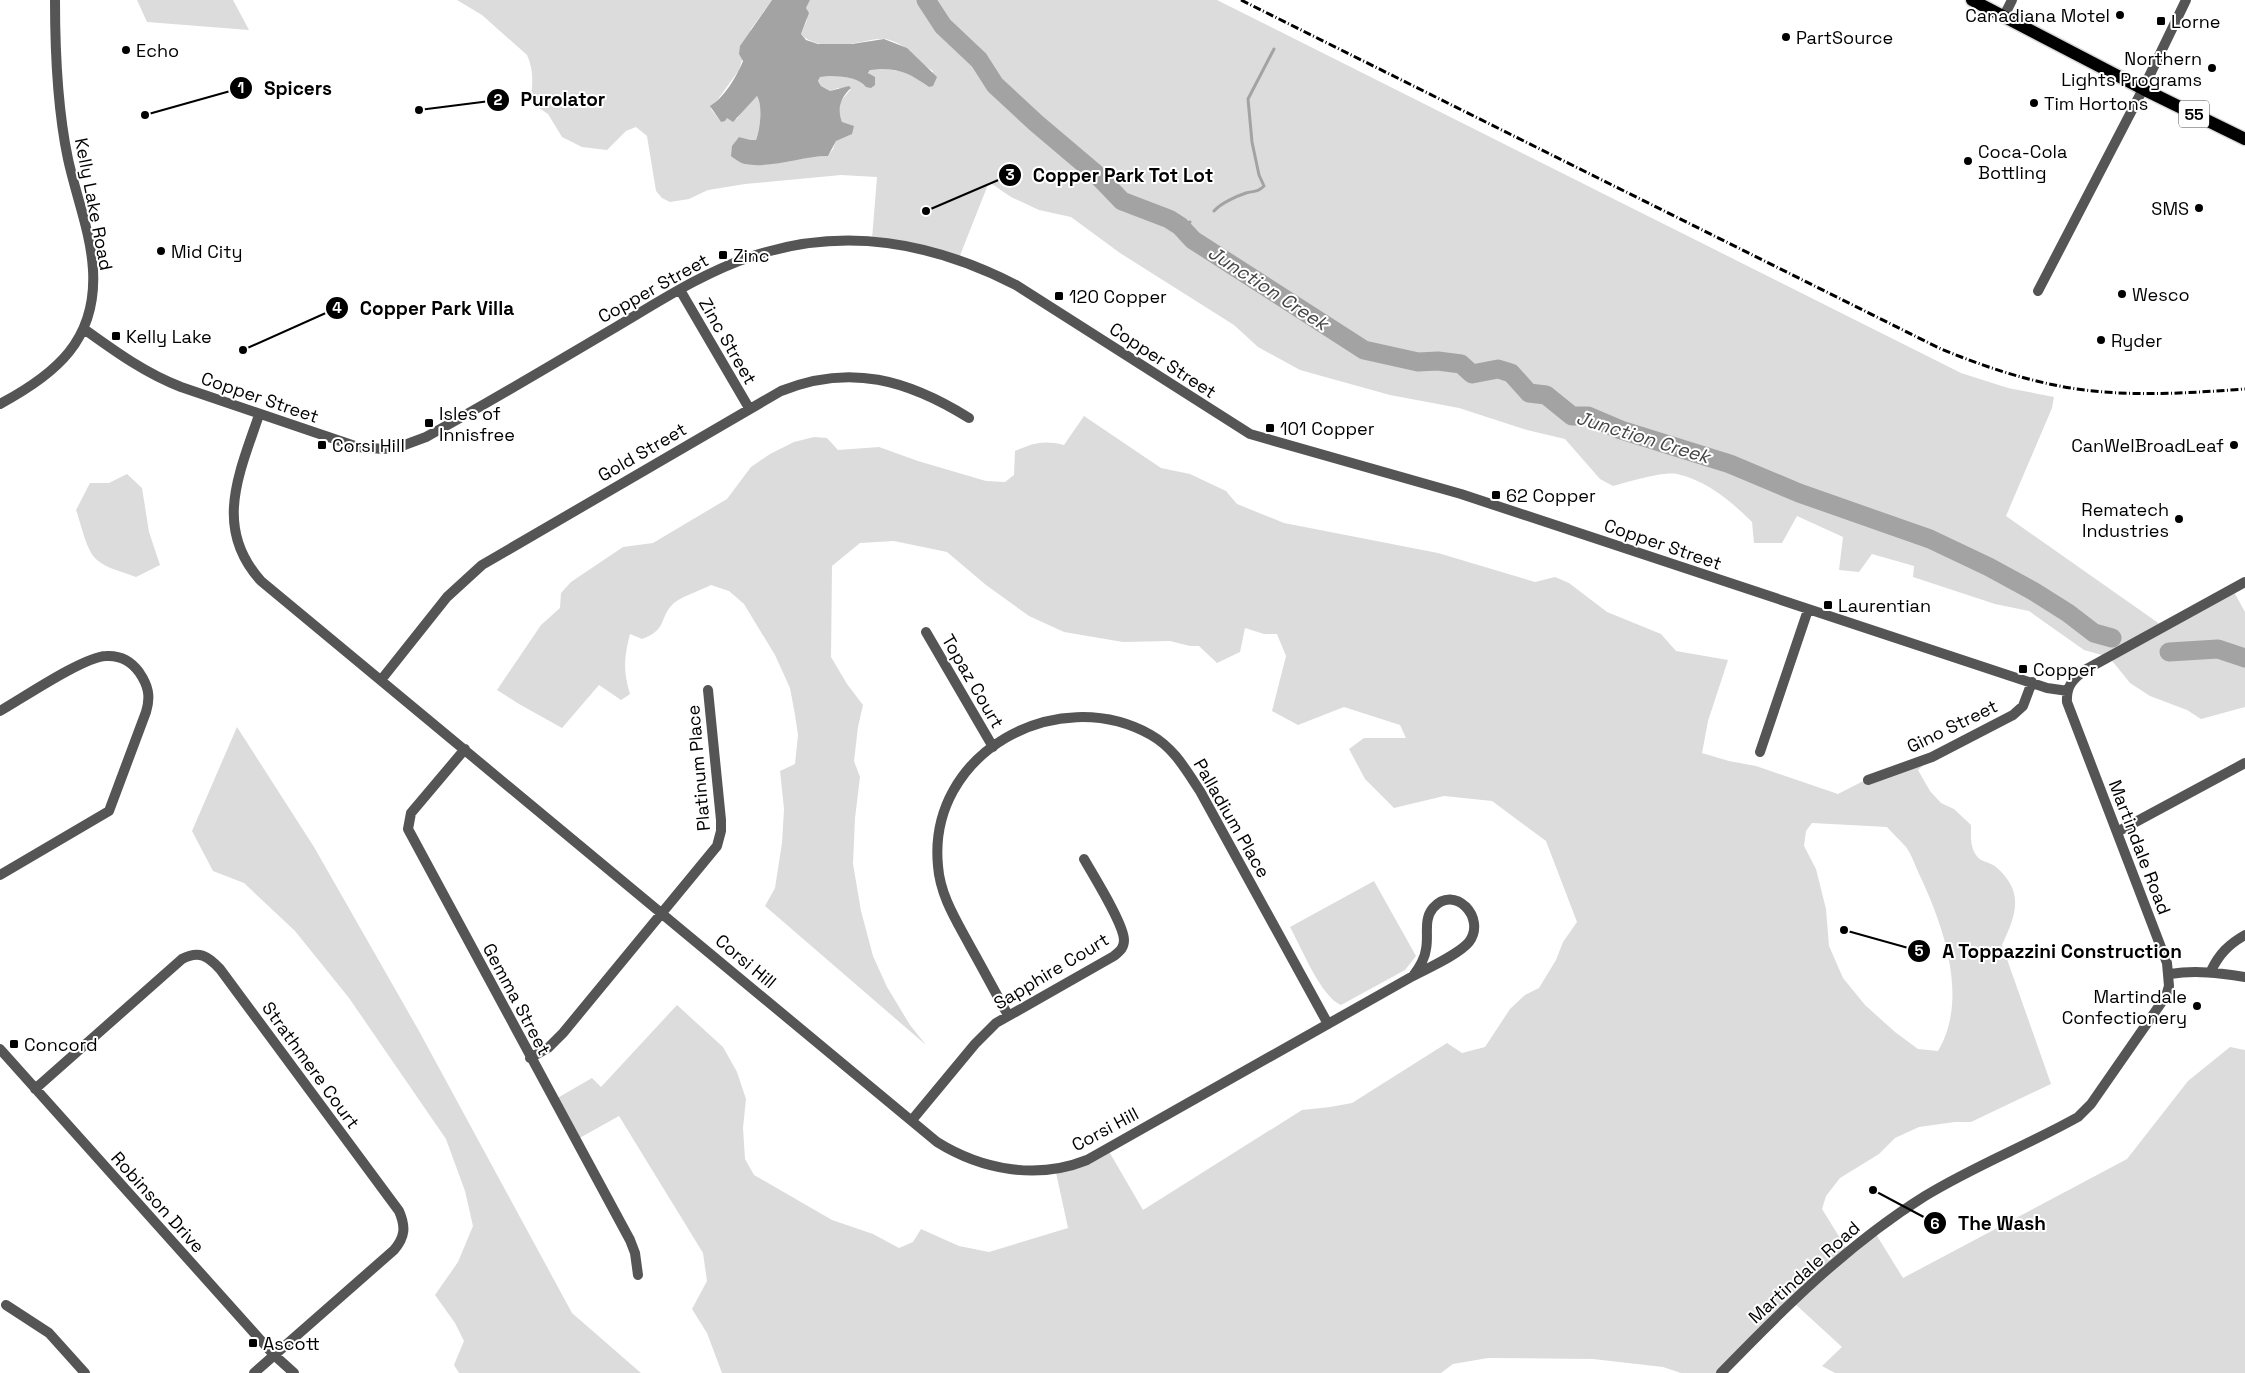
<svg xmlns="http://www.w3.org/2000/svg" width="2245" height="1373" font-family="'Space Grotesk',sans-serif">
  <rect width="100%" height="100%" fill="#fff"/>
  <path fill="#dcdcdc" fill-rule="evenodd" d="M 137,0 L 233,0 L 249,30 L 147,22 Z
    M 457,0 L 772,0 L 751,29 L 739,70 L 711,109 L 721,122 L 727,117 L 737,119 L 746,105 L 757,96 C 763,106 760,128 756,140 L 751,140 L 739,137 L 755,165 C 779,162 804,156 828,156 L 833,149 L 842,122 L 839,112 L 840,102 L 851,89 L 838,88 L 830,91 L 821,86 L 818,81 L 820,77 C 832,76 856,76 864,84 L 870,70 C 898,68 907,71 929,87 L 933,71 C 914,60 910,45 886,39 C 877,38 864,42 855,43 C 839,47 812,47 801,34 L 807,20 L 806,8 L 810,0 L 1217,0 L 1961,373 L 2008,388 L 2054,397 L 2052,408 L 2006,516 L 2164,627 L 2233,590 L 2245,612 L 2245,707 L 2201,719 L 2187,710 L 2150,696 L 2130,683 L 2109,657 L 2084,650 L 2029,611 L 1995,604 L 1913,577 L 1914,566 L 1872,554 L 1859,572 L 1839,570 L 1843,537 L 1797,516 L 1782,543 L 1754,543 L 1752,522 C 1732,502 1706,480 1677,474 C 1663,471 1628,482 1613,486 L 1600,479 L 1565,439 L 1527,430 L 1459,408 L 1390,395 L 1300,370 L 1258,347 L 1234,325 L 1120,253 L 1071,217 L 1039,210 L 1011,197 L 989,182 L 959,258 L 872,239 L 877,177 L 841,175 L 745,184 L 708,190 L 689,199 L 670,202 L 662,198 L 656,191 L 647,136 L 636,127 L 626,131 L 607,150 L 582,147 L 562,137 L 548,114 L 530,102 C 533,85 534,70 527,55 L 482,15 Z
    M 1084,416 L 1161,468 L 1190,474 L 1226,491 L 1237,504 L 1284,523 L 1438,553 L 1535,582 L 1555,577 L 1569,583 L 1607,612 L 1661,634 L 1676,651 L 1728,660 L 1708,721 L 1702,753 L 1729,761 L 1756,766 L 1838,794 L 1875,775 L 1932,757 L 1918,770 L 1930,791 L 1941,803 L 1954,809 L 1971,825 C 1971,837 1970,846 1976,855 C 1980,862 1990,862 1996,867 C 2025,892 2016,915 2002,945 L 2051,1084 L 1971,1122 L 1955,1122 L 1919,1127 L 1895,1138 L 1879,1154 L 1840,1178 L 1826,1196 L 1822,1209 L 1848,1251 L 1874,1231 L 1903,1278 L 2127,1159 L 2188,1081 L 2230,1047 L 2245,1050 L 2245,1373 L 1835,1373 L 1822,1366 L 1842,1347 L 1794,1303 L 1722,1373 L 1681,1373 L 1663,1367 L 1593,1359 L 1488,1358 L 1453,1364 L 1441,1373 L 722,1373 L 707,1333 L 692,1309 L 707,1281 L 703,1253 L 619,1116 L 576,1140 L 554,1100 L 592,1078 L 601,1087 L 677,1005 L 723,1047 L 737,1072 L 746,1099 L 743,1128 L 745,1159 L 754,1175 L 832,1220 L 873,1234 L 899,1248 L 913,1242 L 921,1229 L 959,1246 L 989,1252 L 1068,1228 L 1055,1168 L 1107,1148 L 1143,1210 L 1302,1110 L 1330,1107 L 1352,1103 L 1447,1043 L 1462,1053 L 1485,1047 L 1510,1009 L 1525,995 L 1539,988 L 1556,960 L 1563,942 L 1577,922 L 1546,841 L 1492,801 L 1444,796 L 1394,808 L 1365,779 L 1349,749 L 1364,738 L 1406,738 L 1400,725 L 1344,707 L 1298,725 L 1272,711 L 1286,656 L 1277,634 L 1264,634 L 1245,628 L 1240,652 L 1217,663 L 1199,646 L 1190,646 L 1170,641 L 1123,642 L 1064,632 L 1029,616 L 986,585 L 947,552 L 894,541 L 860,543 L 832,566 L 831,657 L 847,684 L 863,705 L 858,727 L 854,761 L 860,777 L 855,818 L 853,864 L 861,911 L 873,956 L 887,987 L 910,1025 L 926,1045 L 765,906 L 775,888 L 782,843 L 784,809 L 780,771 L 795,764 L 798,735 L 795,715 L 790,688 L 775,655 L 744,604 L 729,591 L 711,585 C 702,590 679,597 672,605 C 659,619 667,630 642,639 L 630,634 C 624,658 623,670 630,694 L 621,700 L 599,685 L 562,728 L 519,704 L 497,690 L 541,625 L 560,608 L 561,593 L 571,582 L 623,547 L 653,543 L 727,499 L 751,467 L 770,454 L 794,442 L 814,437 L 827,438 L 838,450 L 879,447 L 918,461 L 986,481 L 1005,482 L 1014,475 L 1015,451 C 1034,443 1043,440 1064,445 ZM 1812,823 L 1887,827 C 1893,834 1900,840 1906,847 C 1912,855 1916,868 1921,878 C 1944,928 1969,999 1938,1051 L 1918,1049 L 1895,1032 L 1865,1005 L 1843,978 L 1829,946 L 1826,909 L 1816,869 L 1804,846 L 1806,831 Z
    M 127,474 L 142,488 L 149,532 L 160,565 L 136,577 C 124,572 107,569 97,560 C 86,551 81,523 76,510 L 90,483 L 109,483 Z
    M 237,727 L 314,847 L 419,1031 L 572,1313 L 641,1373 L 459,1373 L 454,1365 L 464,1341 L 455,1323 L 435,1295 L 458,1262 L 473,1226 L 465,1191 L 446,1139 L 349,998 L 295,931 L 244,883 L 213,871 L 192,831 Z
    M 1374,881 L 1416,956 L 1405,970 L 1341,1005 C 1321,997 1301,947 1290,927 Z"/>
  <path fill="#a3a3a3" d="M 772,0 L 810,0 L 806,8 L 809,13 L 801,34 L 806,40 L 818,44 L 852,44 L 884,39 L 907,48 L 937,77 L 933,86 L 929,87 C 908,72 897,67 870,70 L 868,73 L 875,77 L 875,85 L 871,88 L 866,87 C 859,76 833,75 820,77 L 818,81 L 821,86 L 830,91 L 849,86 L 851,88 C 840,98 837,109 842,122 L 854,126 L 852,134 L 836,141 L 828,156 C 802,156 770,169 745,164 C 740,163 735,159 731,156 L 732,146 L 739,137 L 751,140 L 756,140 C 760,129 763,106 757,96 L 733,122 L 727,118 L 725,121 L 721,122 L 710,106 C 724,98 737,76 743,61 L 739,54 L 740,46 Z"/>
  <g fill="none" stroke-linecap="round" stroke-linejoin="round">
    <path stroke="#a3a3a3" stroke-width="3" d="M 1214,211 C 1221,203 1237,196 1246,193 C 1254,191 1258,192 1264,186 L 1259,175 L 1252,142 L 1248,99 L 1274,49
      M 1180,226 L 1190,222"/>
    <path stroke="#a3a3a3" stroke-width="19" d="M 926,0 L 943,26 L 979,60 L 995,85 L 1036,123 L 1095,173 L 1122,201 L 1169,219 L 1180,226 L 1193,240 L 1364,350 L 1418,362 L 1438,361 L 1461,364 L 1472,374 L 1498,369 L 1511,373 L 1529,393 L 1546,395 L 1572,416 L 1588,416 L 1621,430 L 1730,464 L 1799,493 L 1930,539 L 1989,567 L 2033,591 L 2068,613 L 2094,633 L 2112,638
      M 2169,652 L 2218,649 L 2245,658"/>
    <defs>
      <path id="major" d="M 1972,0 L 2143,89 L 2245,139"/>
    </defs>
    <use href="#major" stroke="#dbdbdb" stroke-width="15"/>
    <path stroke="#555" stroke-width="10" d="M 2004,16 L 2012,0
      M 680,290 L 749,408
      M 2038,291 L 2143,89 L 2186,0
      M 84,329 C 116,352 145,373 181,387 L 358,447 L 383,449 L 399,447 L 426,437 C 490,402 553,364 616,327 C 660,301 704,272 753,256 C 845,226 932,242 1016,285 L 1250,434 L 1461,494 L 2047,688 L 2068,691
      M 0,404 C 56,374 97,340 93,270 C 91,233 76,196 68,159 C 57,107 55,53 55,0
      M 259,415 C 239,474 213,528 261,581 L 937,1142 C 982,1170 1037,1180 1087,1160 L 1413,976 C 1428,968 1458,955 1469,942 C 1487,918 1454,883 1433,908 C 1423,920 1429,935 1426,949 C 1425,959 1419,968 1413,976
      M 926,632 L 993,747
      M 381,680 L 447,597 L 482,565 L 781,391 C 850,363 908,380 969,418
      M 0,711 C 23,698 83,657 106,656 C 120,655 131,661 139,672 C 148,685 151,696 146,712 L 109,811 L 0,875
      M 465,749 L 411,813 L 408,829 L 630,1240 L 635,1253 L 638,1275
      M 1760,752 L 1808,610
      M 1868,780 L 1932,757 L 2013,715 L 2023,706 L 2032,682
      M 2117,832 L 2245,763
      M 2211,971 C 2219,954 2229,944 2245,935
      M 2170,974 C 2196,970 2219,973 2245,977
      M 1008,1015 C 995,992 983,969 970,946 C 956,920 940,895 938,866 C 927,753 1057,682 1151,735 C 1174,748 1186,770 1200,791 L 1328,1024
      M 0,1049 L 273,1354 L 294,1373
      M 530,1058 L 548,1048 L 563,1033 L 717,846 L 721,831 L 721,820 L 708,690
      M 35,1089 L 182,959 C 199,950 208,956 220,969 L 399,1211 C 406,1227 405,1237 394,1250 L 254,1373
      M 912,1120 L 975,1044 L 996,1023 L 1114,956 C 1120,951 1124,948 1124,940 C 1124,924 1093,875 1084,859
      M 6,1305 L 49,1333 L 85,1373
      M 1721,1373 C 1784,1308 1848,1244 1925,1196 C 1974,1166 2028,1145 2078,1117 L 2091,1104 L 2166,996 L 2169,986 L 2167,963 L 2067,702 C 2066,686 2073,679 2085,670 L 2245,582"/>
    <use href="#major" stroke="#000" stroke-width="12"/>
    <path stroke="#000" stroke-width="3" stroke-dasharray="8 2.5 1 2.5" stroke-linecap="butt" d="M 1241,0 L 1941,349 C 1985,367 2030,382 2077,389 C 2133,397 2189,393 2245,389"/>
  </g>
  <g fill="#000" stroke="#fff" stroke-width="2">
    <circle cx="2120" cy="15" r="5"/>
    <rect x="2156" y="16" width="10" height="10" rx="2.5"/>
    <circle cx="1786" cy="37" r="5"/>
    <circle cx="126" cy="50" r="5"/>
    <circle cx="2212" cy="68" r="5"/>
    <circle cx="2034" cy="103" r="5"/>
    <circle cx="1968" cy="161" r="5"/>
    <circle cx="2199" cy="208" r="5"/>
    <circle cx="161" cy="251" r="5"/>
    <rect x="718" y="250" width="10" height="10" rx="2.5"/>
    <circle cx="2122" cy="294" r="5"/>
    <rect x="1054" y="291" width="10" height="10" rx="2.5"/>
    <rect x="111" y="331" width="10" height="10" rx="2.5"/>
    <circle cx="2101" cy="340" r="5"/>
    <rect x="424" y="418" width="10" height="10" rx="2.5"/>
    <rect x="1265" y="423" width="10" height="10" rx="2.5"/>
    <rect x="317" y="440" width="10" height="10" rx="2.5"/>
    <circle cx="2234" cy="445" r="5"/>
    <rect x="1491" y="490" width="10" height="10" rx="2.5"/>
    <circle cx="2179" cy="519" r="5"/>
    <rect x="1823" y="600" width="10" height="10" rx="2.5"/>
    <rect x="2018" y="664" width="10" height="10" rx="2.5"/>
    <circle cx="2197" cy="1006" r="5"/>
    <rect x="9" y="1039" width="10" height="10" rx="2.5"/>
    <rect x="248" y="1338" width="10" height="10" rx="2.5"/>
  </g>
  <g text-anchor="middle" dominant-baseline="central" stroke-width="4" stroke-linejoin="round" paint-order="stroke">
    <rect fill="#fff" stroke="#4c4c4c" stroke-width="1" x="2179" y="100.5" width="30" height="27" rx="4"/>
    <g font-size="16" font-weight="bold" fill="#000">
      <text x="2194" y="114">55</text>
    </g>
    <g font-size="18" fill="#000" stroke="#fff" text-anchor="start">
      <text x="2110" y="15" text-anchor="end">Canadiana Motel</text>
      <text x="2171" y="21">Lorne</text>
      <text x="1796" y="37">PartSource</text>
      <text x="136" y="50">Echo</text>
      <text x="2202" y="58" text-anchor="end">Northern<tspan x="2202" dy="21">Lights Programs</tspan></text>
      <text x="2044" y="103">Tim Hortons</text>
      <text x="1978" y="151">Coca-Cola<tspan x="1978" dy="21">Bottling</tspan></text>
      <text x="2189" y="208" text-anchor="end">SMS</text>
      <text x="171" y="251">Mid City</text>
      <text x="733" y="255">Zinc</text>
      <text x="2132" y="294">Wesco</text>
      <text x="1069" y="296">120 Copper</text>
      <text x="126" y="336">Kelly Lake</text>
      <text x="2111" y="340">Ryder</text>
      <text x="439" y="413">Isles of<tspan x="439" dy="21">Innisfree</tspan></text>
      <text x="1280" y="428">101 Copper</text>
      <text x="332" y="445">Corsi Hill</text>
      <text x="2224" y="445" text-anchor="end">CanWelBroadLeaf</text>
      <text x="1506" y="495">62 Copper</text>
      <text x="2169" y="509" text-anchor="end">Rematech<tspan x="2169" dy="21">Industries</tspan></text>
      <text x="1838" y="605">Laurentian</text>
      <text x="2033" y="669">Copper</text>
      <text x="2187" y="996" text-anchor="end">Martindale<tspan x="2187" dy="21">Confectionery</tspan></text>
      <text x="24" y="1044">Concord</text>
      <text x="263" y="1343">Ascott</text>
    </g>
    <g font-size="18" fill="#000" stroke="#fff">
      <text transform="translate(94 204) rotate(79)">Kelly Lake Road</text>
      <text transform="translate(653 288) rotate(-29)">Copper Street</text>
      <text transform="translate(728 341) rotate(60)">Zinc Street</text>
      <text transform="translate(1163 360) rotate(33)">Copper Street</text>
      <text transform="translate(260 397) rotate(19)">Copper Street</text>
      <text transform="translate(642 452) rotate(-30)">Gold Street</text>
      <text transform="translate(1663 544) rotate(19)">Copper Street</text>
      <text transform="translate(973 681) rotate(60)">Topaz Court</text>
      <text transform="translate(1952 726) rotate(-26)">Gino Street</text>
      <text transform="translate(698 768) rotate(-95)">Platinum Place</text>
      <text transform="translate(1232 818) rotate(60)">Palladium Place</text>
      <text transform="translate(2140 847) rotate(69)">Martindale Road</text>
      <text transform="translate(746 961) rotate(40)">Corsi Hill</text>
      <text transform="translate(1051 971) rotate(-31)">Sapphire Court</text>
      <text transform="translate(517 999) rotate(62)">Gemma Street</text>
      <text transform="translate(311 1065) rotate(54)">Strathmere Court</text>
      <text transform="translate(1105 1129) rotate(-28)">Corsi Hill</text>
      <text transform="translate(158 1202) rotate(48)">Robinson Drive</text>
      <text transform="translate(1804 1272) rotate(-42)">Martindale Road</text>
    </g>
    <g font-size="19" font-style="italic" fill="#444" stroke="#fff">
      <text transform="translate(1268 288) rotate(33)">Junction Creek</text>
      <text transform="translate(1643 437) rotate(17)">Junction Creek</text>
    </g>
  </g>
  <path fill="none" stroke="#000" stroke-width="2" d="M145 115L241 88M419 110L498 100M926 211L1010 175M243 350L337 308M1844 930L1919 951M1873 1190L1935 1223"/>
  <g fill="#000" stroke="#fff" stroke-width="2">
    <circle cx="145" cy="115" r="5"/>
    <circle cx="419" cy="110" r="5"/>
    <circle cx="926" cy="211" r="5"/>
    <circle cx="243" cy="350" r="5"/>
    <circle cx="1844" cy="930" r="5"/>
    <circle cx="1873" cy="1190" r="5"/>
    <circle cx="241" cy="88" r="12"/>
    <circle cx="498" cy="100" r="12"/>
    <circle cx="1010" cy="175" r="12"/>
    <circle cx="337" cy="308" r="12"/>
    <circle cx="1919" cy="951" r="12"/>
    <circle cx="1935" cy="1223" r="12"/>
  </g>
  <g font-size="15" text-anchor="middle" font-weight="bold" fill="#fff">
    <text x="241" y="93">1</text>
    <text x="498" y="105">2</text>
    <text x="1010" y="180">3</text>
    <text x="337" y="313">4</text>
    <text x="1919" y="956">5</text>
    <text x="1935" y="1229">6</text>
  </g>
  <g font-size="19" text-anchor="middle" font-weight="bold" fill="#000" stroke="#fff" stroke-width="4" stroke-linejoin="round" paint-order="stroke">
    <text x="298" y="95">Spicers</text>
    <text x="563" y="106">Purolator</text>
    <text x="1123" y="182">Copper Park Tot Lot</text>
    <text x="437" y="315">Copper Park Villa</text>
    <text x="2062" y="958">A Toppazzini Construction</text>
    <text x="2002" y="1230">The Wash</text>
  </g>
</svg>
